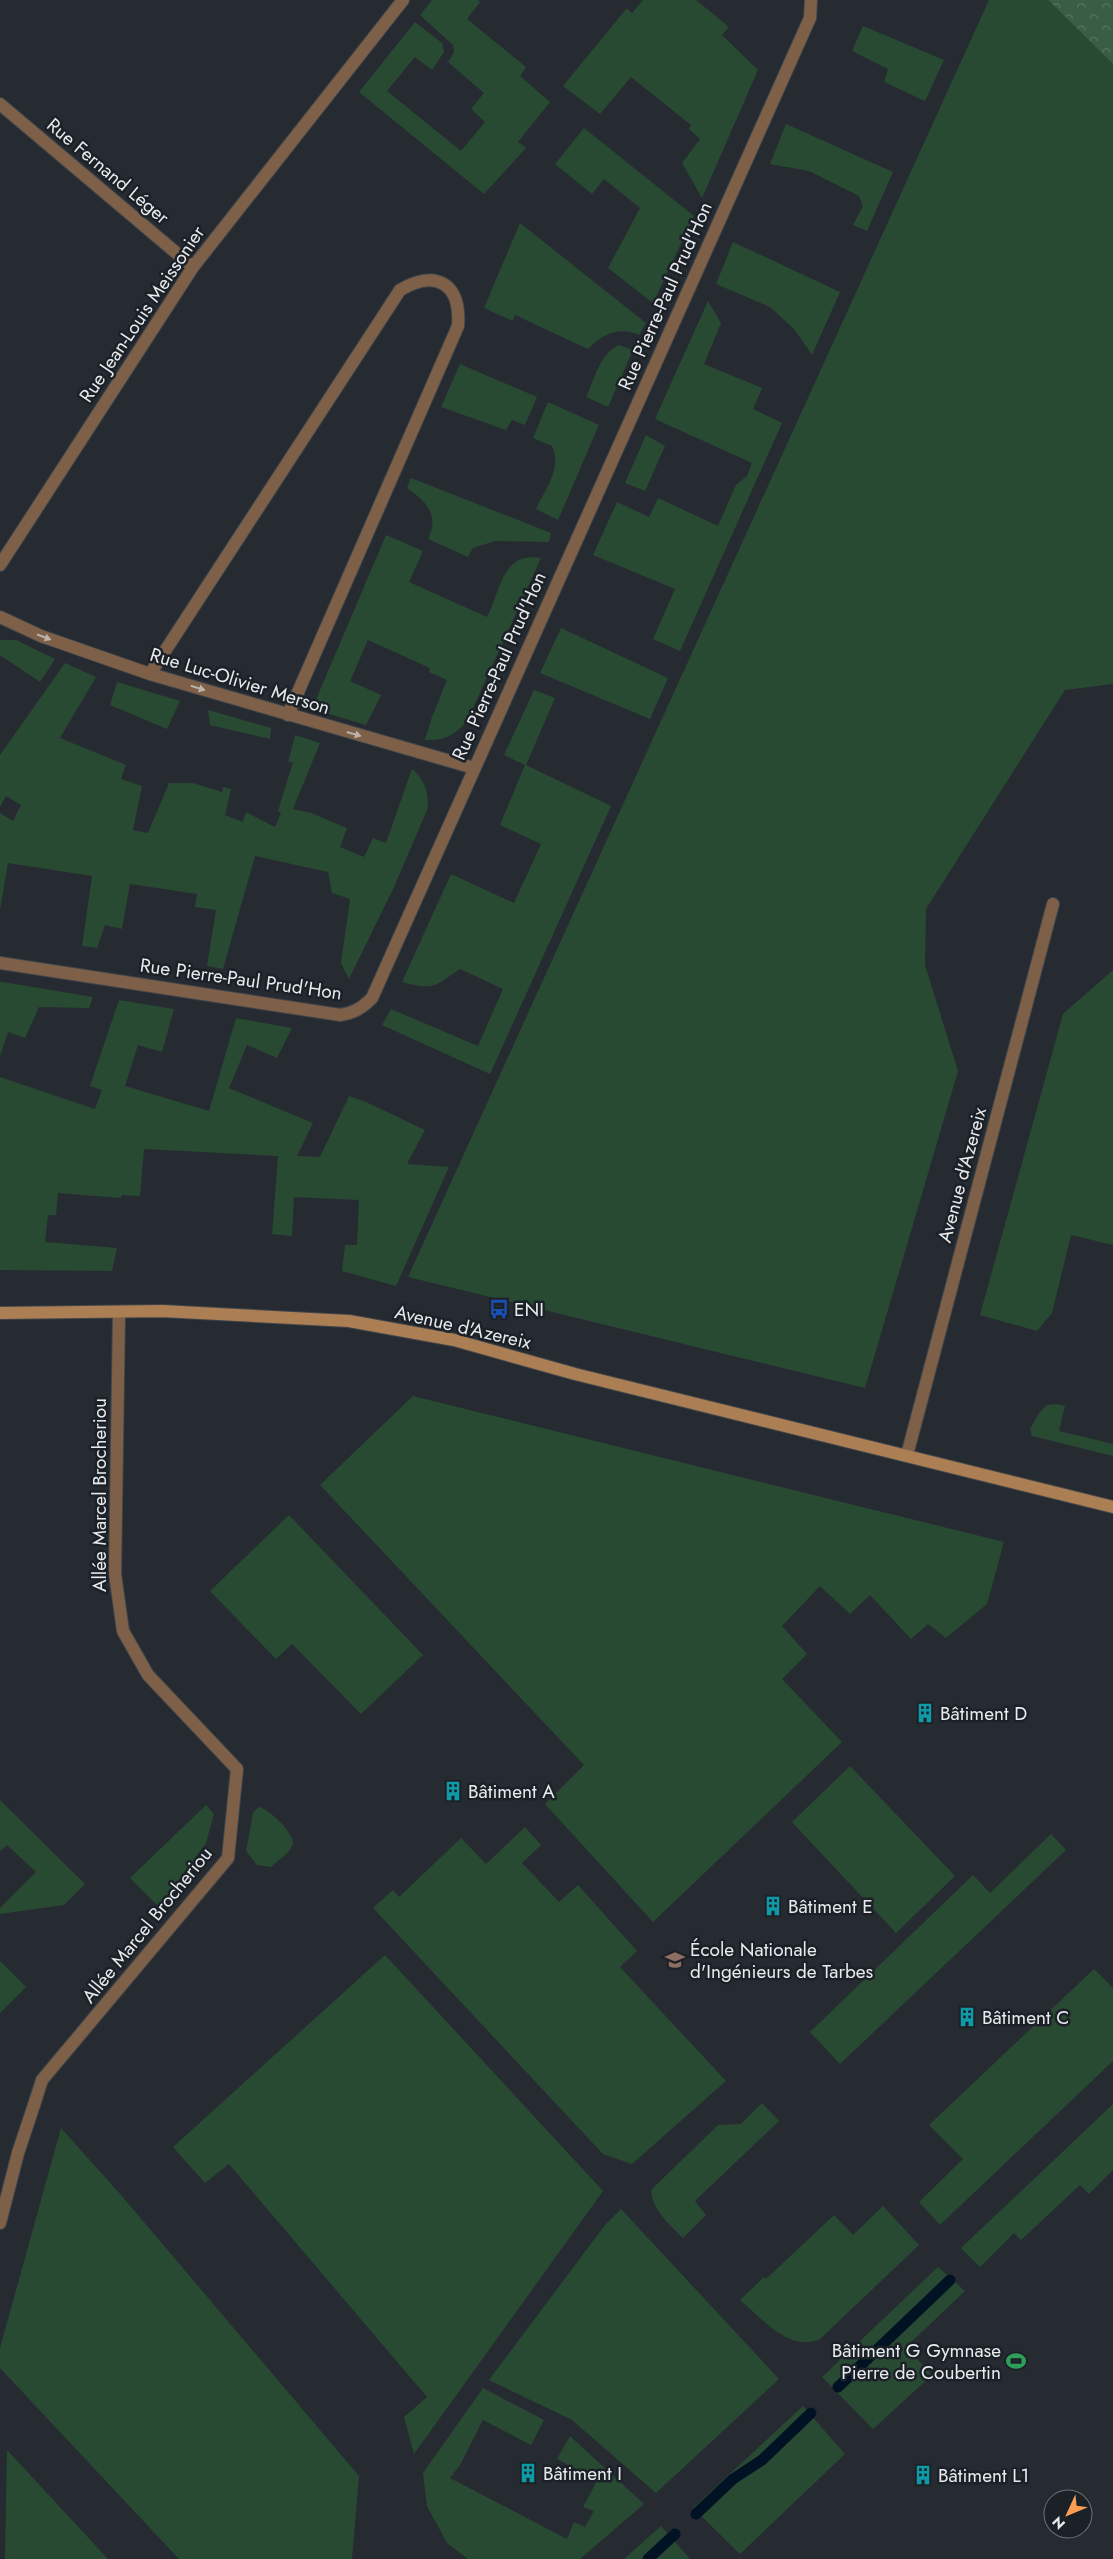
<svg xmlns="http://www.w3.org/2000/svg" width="1113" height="2559" font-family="Jost,sans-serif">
  <defs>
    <pattern id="forest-crowns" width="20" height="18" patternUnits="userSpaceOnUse" patternTransform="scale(1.25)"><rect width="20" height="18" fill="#3a5e45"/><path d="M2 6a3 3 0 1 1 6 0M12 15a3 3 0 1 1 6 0" fill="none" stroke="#567560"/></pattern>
  </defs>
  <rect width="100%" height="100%" fill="#262b31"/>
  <path fill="#284a33" d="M 432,0 L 478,0 L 480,2 L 467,19 L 526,67 L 520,76 L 550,102 L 518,142 L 526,148 L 484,194 L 359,92 L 415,22 L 442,43 L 444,52 L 432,70 L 415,57 L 387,91 L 461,151 L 485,122 L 471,109 L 484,93 L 448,62 L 454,52 L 453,45 L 420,15 Z
    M 643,0 L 696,0 L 729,27 L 722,35 L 758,70 L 702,198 L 682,163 L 700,139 L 689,129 L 691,125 L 631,77 L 600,114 L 563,86 L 627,8 L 632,13 Z
    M 989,0 L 1048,0 L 1113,64 L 1113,684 L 1065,690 L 926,909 L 925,965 L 958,1071 L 865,1388 L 408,1277 Z
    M 863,26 L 944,60 L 925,101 L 884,82 L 888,69 L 852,51 Z
    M 786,124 L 893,172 L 867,231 L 853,225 L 863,206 L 859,196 L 809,171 L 770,164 Z
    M 584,128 L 694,216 L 653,303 L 608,268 L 640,208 L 604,179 L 592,194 L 555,164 Z
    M 520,223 L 646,323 L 639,335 C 620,326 602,334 588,349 L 515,315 L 513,321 L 484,308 Z
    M 733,242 L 840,292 L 812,355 L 794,329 L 770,307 L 716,284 Z
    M 708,301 L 721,323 L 704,364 L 762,388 L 753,409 L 782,423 L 680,651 L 653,639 L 675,589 L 593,555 L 617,502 L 649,517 L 658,498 L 718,526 L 736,485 L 747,476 L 752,463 L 655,419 Z
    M 619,345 L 633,350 L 608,407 L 586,397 C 594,380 601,352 619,345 Z
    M 460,364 L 537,397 L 525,425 L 512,420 L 506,430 L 441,407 Z
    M 548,402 L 599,425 L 558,520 L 536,509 C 546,488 562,469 552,446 L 533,438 Z
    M 646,435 L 665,446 L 645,491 L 625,483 Z
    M 411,478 L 551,533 L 549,542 L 495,541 L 473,548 L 468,557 L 428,539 C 440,515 426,501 407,488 Z
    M 386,535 L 423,551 L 409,582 L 487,617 C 501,590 502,551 541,558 L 467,721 C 455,735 444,741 425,740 L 432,717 L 447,680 L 429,672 L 430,668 L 368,640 L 350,681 L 381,695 L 366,725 L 312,709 Z
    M 561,628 L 668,678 L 650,719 L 540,673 Z
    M 0,640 L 16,640 L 55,659 L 40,682 L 0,655 Z
    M 65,663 L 96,677 L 60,738 L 126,765 L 121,779 L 142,786 L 133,830 L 148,833 L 169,783 L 193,783 L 222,792 L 223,787 L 231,789 L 225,815 L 243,822 L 246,812 L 275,827 L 281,813 L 278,811 L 293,762 L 288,762 L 295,735 L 320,743 L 293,809 L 311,813 L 347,828 L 340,847 L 364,857 L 373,838 L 386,843 L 412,769 C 425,779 428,792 428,808 L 394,887 L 349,979 L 341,963 L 350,899 L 332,893 L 328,872 L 255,856 L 223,969 L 207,966 L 216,910 L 195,907 L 197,894 L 130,884 L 122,929 L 105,925 L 97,948 L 82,946 L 92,876 L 8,863 L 0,910 L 0,813 L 13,821 L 21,805 L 6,796 L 0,807 L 0,755 Z
    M 117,682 L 180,701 L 167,729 L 110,705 Z
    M 534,690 L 555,698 L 526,765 L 611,806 L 490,1074 L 382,1025 L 391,1009 L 478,1046 L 503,989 L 460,969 C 435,986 434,991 402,982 L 451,874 L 514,903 L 541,844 L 500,825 L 525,765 L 504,755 Z
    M 208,710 L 271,728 L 270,739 L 210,725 Z
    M 1113,970 L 1113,1245 L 1071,1235 L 1052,1313 L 1037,1331 L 980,1315 L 1063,1014 Z
    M 0,982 L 3,982 L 93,997 L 89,1008 L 39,1007 L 25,1038 L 8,1032 L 0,1056 Z
    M 119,1000 L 174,1009 L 162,1052 L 138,1045 L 125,1086 L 209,1111 L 236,1018 L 292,1028 L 277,1058 L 247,1045 L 229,1088 L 313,1123 L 297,1156 L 320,1157 L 349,1096 L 366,1102 L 425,1130 L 407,1164 L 449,1167 L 396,1286 L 342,1271 L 345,1245 L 357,1245 L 359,1200 L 294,1197 L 292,1236 L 272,1234 L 278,1156 L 144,1149 L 140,1196 L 122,1195 L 121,1198 L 58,1193 L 56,1215 L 48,1215 L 45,1242 L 117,1248 L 112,1271 L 0,1270 L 0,1077 L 95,1109 L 102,1090 L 90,1086 Z
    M 413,1396 L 1004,1542 L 987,1604 L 946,1638 L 928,1624 L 911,1639 L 870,1595 L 850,1614 L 820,1586 L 782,1626 L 807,1654 L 782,1679 L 842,1742 L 653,1922 L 545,1804 L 584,1765 L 320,1485 Z
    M 1058,1404 L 1065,1406 L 1059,1431 L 1113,1444 L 1113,1456 L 1032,1436 L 1030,1429 L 1039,1413 L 1047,1405 Z
    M 289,1515 L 423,1655 L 361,1714 L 292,1644 L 276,1659 L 210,1591 Z
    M 850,1766 L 955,1876 L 896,1933 L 792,1822 Z
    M 0,1800 L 85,1884 L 64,1905 L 0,1914 L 0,1908 L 36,1872 L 7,1845 L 0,1851 Z
    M 206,1805 L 214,1814 L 206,1843 L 159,1907 L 130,1878 Z
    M 259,1807 C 268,1808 294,1833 293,1843 C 291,1853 278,1860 271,1867 L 257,1865 L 246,1851 L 253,1813 Z
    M 525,1827 L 541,1845 L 522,1863 L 559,1902 L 578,1885 L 637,1951 L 620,1967 L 726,2081 L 632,2164 L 603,2154 L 373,1908 L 393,1890 L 399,1897 L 461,1838 L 486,1864 Z
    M 1051,1834 L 1066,1850 L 840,2064 L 810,2032 L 973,1875 L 990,1893 Z
    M 385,1955 L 603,2191 L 414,2454 L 404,2417 L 427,2397 L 229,2164 L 205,2183 L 173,2147 Z
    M 0,1961 L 26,1987 L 0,2013 Z
    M 1094,1969 L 1113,1988 L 1113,2061 L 940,2225 L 919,2202 L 963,2159 L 929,2125 Z
    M 762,2103 L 779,2121 L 695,2201 L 706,2215 L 683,2238 C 669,2224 653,2211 651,2190 L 718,2125 L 741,2124 Z
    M 1113,2104 L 1113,2170 L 1089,2194 L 1080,2185 L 1021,2240 L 1014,2233 L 980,2267 L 961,2248 Z
    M 61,2128 L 121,2195 L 359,2476 L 352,2559 L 179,2559 L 0,2368 L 0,2348 Z
    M 883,2206 L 919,2245 L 820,2339 C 789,2353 762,2318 740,2300 L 764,2277 L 766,2279 L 834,2215 L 853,2235 Z
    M 621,2209 L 779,2379 L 656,2493 L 572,2420 L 489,2380 L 605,2225 Z
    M 938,2267 L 965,2291 L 906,2347 L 932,2375 L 873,2429 L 822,2377 Z
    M 483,2388 L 544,2420 L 531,2445 L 483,2420 L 460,2465 L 450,2478 L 567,2539 L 574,2522 L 585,2527 L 594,2511 L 583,2507 L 597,2481 L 557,2459 L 570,2436 L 644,2504 L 580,2559 L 468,2559 L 447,2543 L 427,2506 L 423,2473 Z
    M 803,2406 L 845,2454 L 740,2554 L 693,2508 Z
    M 7,2450 L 108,2559 L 5,2559 Z
    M 661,2526 L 690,2559 L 624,2559 Z"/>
  <path fill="url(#forest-crowns)" d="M 1048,0 L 1113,0 L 1113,64 Z"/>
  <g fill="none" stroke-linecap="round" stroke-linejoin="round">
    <path stroke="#001223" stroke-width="11" d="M 838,2387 L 950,2280
      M 696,2514 L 733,2479 L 762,2460 L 811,2413
      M 648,2559 L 675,2534"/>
    <defs>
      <path id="service" d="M 150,674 L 400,290 C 436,269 461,283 458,326 L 288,715
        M 0,2223 L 18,2153 L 34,2105"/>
      <path id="minor" d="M 0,104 L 193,267
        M 0,565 L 193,267 L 403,0
        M 0,617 L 41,636 L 150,674 L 474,768
        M 0,963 L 340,1015 C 354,1013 362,1008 372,998 L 810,18 L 811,0
        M 907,1455 L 1053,904
        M 34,2105 L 42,2080 L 228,1858 L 237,1769 L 148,1675 L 123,1631 L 115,1574 L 119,1312"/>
      <path id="secondary" d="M 0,1313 L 162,1311 L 349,1321 L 454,1340 L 575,1374 L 1113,1507"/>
    </defs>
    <use href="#service" stroke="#41464c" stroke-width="14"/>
    <use href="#minor" stroke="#41464c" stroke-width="14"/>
    <use href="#secondary" stroke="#41464c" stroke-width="14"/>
    <use href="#service" stroke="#7d6047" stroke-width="12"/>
    <use href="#minor" stroke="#7d6047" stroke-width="12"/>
    <use href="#secondary" stroke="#ab7e54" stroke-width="12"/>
  </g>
  <defs><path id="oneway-solid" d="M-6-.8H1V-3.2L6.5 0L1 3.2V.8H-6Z" transform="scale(1.25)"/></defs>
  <g fill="#bdb3ac">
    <use href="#oneway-solid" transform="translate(44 637) rotate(21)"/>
    <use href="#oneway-solid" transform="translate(198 688) rotate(17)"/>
    <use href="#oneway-solid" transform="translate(354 734) rotate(16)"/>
  </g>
  <defs>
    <symbol id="bus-bare" viewBox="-9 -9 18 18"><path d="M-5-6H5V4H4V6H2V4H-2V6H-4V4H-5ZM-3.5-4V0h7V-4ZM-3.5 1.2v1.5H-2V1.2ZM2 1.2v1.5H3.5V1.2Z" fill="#1a4fb4" stroke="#1c2127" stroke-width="2.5" paint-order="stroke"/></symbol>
    <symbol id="building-bare" viewBox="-9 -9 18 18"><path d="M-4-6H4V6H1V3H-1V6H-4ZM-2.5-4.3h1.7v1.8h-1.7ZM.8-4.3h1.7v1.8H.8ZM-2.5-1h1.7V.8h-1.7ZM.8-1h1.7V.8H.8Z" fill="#0f9aa8" stroke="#1c2127" stroke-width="2.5" paint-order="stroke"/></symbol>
    <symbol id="university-bare" viewBox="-9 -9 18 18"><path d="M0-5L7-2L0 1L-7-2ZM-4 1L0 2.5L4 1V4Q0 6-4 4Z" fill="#8d6e63" stroke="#1c2127" stroke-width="2.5" paint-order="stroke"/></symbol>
    <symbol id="stadium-bare" viewBox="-9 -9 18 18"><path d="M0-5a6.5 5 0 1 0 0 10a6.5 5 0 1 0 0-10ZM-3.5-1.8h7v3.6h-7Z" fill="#2e9e5b" stroke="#1c2127" stroke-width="2.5" paint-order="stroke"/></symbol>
  </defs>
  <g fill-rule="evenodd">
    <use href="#bus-bare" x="485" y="1295" width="28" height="28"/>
    <use href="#building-bare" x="911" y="1699" width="28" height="28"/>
    <use href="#building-bare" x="439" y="1777" width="28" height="28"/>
    <use href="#building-bare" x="759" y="1892" width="28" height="28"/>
    <use href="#university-bare" x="661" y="1946" width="28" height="28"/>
    <use href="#building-bare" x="953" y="2003" width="28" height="28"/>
    <use href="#stadium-bare" x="1002" y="2347" width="28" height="28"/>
    <use href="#building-bare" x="514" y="2459" width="28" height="28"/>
    <use href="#building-bare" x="909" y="2461" width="28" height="28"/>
  </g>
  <g text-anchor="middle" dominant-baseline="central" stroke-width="5" stroke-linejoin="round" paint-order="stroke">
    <g font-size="19" fill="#e7ebef" stroke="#1c2127">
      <text transform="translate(108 171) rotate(40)">Rue Fernand Léger</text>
      <text transform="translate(665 296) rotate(-66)">Rue Pierre-Paul Prud'Hon</text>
      <text transform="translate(142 314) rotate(-56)">Rue Jean-Louis Meissonier</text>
      <text transform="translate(499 666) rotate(-66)">Rue Pierre-Paul Prud'Hon</text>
      <text transform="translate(240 681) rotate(17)">Rue Luc-Olivier Merson</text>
      <text transform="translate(241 979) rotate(8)">Rue Pierre-Paul Prud'Hon</text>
      <text transform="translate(962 1175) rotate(-75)">Avenue d'Azereix</text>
      <text transform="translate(463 1327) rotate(13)">Avenue d'Azereix</text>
      <text transform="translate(99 1495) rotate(-90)">Allée Marcel Brocheriou</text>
      <text transform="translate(147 1925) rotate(-51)">Allée Marcel Brocheriou</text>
    </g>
    <g font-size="19" fill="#e7ebef" stroke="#1c2127" text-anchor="start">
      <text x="514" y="1309">ENI</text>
      <text x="940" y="1713">Bâtiment D</text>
      <text x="468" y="1791">Bâtiment A</text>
      <text x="788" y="1906">Bâtiment E</text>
      <text x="690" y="1949">École Nationale<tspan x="690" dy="22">d'Ingénieurs de Tarbes</tspan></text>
      <text x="982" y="2017">Bâtiment C</text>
      <text x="1001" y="2350" text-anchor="end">Bâtiment G Gymnase<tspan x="1001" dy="22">Pierre de Coubertin</tspan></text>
      <text x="543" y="2473">Bâtiment I</text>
      <text x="938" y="2475">Bâtiment L1</text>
    </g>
  </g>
  <g transform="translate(1068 2514) rotate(226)"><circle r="24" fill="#1c2127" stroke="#6d7277"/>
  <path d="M0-4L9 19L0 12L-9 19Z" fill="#fc9d52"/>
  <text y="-8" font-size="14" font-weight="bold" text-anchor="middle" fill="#e7ebef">N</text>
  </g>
</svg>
